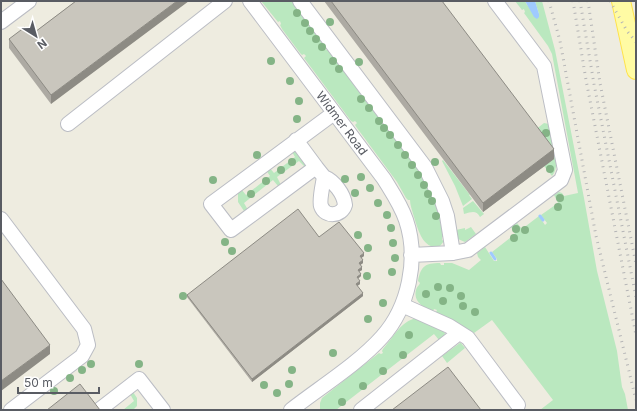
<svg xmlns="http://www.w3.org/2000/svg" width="637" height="411" font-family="Inter,sans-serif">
  <rect width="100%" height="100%" fill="#eeece0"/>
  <path fill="#bae8bf" d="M 261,1 L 292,1 L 326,46 L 324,48 L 326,50 L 328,49 L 383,121 L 381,123 L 383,125 L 385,124 C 396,140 410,155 420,172 C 433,192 440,214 443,237 L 442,237 L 442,240 L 444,241 L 440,246 C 423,251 418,229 414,217 C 412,210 410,205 410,200 L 408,200 L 406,198 L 397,182 L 357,128 L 355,125 L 357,123 L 355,121 L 353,122 L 351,121 L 307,62 L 304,58 L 306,56 L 304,54 L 302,55 L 300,53 L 282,29 L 280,25 L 281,24 L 280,21 L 278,22 Z
    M 515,1 L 525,1 L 527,5 L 539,14 L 535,1 L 542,1 L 555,50 L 584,198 L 597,271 L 617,351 L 622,387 L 625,394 L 628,410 L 540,410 L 553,400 L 492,320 L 474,333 L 436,312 L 437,310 L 434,309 L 433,311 C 423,308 413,301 416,290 C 417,286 419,286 420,283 L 418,281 C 421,266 425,263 440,263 L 441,265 L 444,265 L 444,263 L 452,263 L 469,270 L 481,260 L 478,257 L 477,253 L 485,247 L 494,261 L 497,261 L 497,259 L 492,252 L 515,234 L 511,227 L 517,223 L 522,229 L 539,216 L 545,225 L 547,223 L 541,215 L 558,203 L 554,195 L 559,192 L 562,193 L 564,196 L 578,193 L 552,54 L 548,46 L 524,13 L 525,12 L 524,9 L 522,10 Z
    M 544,123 L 549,124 C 552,138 562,165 552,176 L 544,166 L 554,158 L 535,130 Z
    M 293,147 L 307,164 L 306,166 L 304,166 L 299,161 L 277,177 L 281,185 L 278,186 L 273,180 L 244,203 L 248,210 L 244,211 L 238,202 L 238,192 L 241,189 L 246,195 L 270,176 L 266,170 L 269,167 L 274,173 L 295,157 L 291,150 Z
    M 443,160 L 470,195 L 469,195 L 472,199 L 463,206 L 455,186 L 442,161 Z
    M 473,201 L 484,214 L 480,217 C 476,210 472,212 464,214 L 463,208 Z
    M 471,227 L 476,234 L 465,242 L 458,239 L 456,230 L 465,228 L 465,230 Z
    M 413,319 L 416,319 L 443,331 L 445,333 L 444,337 L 439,340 L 434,334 L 336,410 L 320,410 L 320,403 L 322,398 L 379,353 L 381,354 L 383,353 L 382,351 L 383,349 C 392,339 400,323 413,319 Z
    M 460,343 L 461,343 L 465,348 L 447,363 L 442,356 Z
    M 132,392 L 133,392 L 137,398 L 137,406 L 133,410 L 123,410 L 134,401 L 130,394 Z"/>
  <path fill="#9fcaff" d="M 525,1 L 535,1 L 539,14 L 539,17 L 537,19 L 534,17 Z"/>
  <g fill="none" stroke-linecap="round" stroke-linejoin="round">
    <path stroke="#9fcaff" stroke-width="3" d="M 540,216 L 543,220
      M 491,253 L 495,259"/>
    <defs>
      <path id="minor" d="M 250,1 L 384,179 C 392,192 401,205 406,220 C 419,258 409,307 382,337 C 358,364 319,388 291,410
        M 300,1 L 425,167 L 442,201 L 447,216 L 453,253 L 411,255
        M 1,22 L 29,1
        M 68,124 L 225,1
        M 296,140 L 316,167 L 231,230 L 211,204 L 334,113
        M 316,167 L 324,177 C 323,184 319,200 321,206 C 325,218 342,216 345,205 C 344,194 334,181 324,177
        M 1,219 L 84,329 L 88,345 L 82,356 L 11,410
        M 453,253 L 468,250 L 561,180 L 565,170 L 544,66 L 495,1
        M 402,305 L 449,326 L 468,338 L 518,405
        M 99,410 L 139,379 L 163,410
        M 361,410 L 459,333"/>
      <path id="major" d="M 621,1 L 636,70"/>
    </defs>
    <use href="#minor" stroke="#bbbdc4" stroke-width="16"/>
    <use href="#major" stroke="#ffe248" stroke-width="20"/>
    <use href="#minor" stroke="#fff" stroke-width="14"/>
    <use href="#major" stroke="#fffba4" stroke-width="18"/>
    <path stroke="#b5b5b6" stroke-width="3" stroke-dasharray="1 5" stroke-linecap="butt" d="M 549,1 L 560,41 L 596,236 L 636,400
      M 573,1 L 586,80 L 636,335
      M 580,1 L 594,84 L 636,297
      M 588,1 L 600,83 L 636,264
      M 610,1 L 627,31 L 636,42"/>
  </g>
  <g fill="#84b486">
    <circle cx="297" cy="13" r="4"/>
    <circle cx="330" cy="22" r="4"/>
    <circle cx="305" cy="23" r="4"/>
    <circle cx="310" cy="31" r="4"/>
    <circle cx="316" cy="39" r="4"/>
    <circle cx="322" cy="47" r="4"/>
    <circle cx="271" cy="61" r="4"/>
    <circle cx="333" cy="61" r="4"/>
    <circle cx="359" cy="62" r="4"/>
    <circle cx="339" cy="69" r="4"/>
    <circle cx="290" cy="81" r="4"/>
    <circle cx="361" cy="99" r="4"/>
    <circle cx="299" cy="101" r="4"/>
    <circle cx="369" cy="108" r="4"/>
    <circle cx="297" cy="119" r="4"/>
    <circle cx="379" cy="121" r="4"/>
    <circle cx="384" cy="128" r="4"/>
    <circle cx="546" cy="133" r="4"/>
    <circle cx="390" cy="135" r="4"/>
    <circle cx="398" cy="145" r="4"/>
    <circle cx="257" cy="155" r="4"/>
    <circle cx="405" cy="155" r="4"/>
    <circle cx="292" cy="162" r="4"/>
    <circle cx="435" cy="162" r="4"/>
    <circle cx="412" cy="165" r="4"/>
    <circle cx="550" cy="169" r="4"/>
    <circle cx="281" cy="170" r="4"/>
    <circle cx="418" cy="175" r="4"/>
    <circle cx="361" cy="177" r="4"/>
    <circle cx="345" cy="179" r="4"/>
    <circle cx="213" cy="180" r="4"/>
    <circle cx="266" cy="181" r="4"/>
    <circle cx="424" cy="185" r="4"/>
    <circle cx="370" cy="188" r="4"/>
    <circle cx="355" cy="193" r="4"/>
    <circle cx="251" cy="194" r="4"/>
    <circle cx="428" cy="194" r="4"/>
    <circle cx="560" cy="198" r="4"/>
    <circle cx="432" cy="201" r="4"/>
    <circle cx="378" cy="203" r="4"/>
    <circle cx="558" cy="207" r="4"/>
    <circle cx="387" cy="215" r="4"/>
    <circle cx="436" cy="216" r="4"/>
    <circle cx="391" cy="228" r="4"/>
    <circle cx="516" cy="229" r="4"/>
    <circle cx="525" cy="230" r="4"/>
    <circle cx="358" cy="235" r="4"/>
    <circle cx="514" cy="238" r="4"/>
    <circle cx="225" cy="242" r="4"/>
    <circle cx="393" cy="243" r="4"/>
    <circle cx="368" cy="248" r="4"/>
    <circle cx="232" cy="251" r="4"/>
    <circle cx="395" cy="258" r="4"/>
    <circle cx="392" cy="272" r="4"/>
    <circle cx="367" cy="276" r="4"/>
    <circle cx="438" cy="287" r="4"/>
    <circle cx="450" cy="288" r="4"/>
    <circle cx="426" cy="294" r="4"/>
    <circle cx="183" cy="296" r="4"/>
    <circle cx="461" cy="296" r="4"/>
    <circle cx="443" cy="301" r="4"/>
    <circle cx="383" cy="303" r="4"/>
    <circle cx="463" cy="306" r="4"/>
    <circle cx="475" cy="312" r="4"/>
    <circle cx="368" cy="319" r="4"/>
    <circle cx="409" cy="335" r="4"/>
    <circle cx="333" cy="353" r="4"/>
    <circle cx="403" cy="355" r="4"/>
    <circle cx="91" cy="364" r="4"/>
    <circle cx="139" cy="364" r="4"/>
    <circle cx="82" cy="370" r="4"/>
    <circle cx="292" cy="370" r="4"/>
    <circle cx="383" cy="371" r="4"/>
    <circle cx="70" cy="378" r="4"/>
    <circle cx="289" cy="384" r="4"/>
    <circle cx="264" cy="385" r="4"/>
    <circle cx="363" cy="386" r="4"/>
    <circle cx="54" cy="391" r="4"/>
    <circle cx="277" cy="393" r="4"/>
    <circle cx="342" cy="402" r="4"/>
  </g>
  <path fill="#adaaa3" d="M 76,1 L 51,104 L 9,48 L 9,39 L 31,35 Z
    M 324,1 L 442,1 L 554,159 L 483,212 Z
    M 319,237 L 364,256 L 361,258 L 363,263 L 360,265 L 362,270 L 359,272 L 361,276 L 358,279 L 360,284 L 357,286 L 363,296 L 252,382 L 187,297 L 187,295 Z"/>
  <path fill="#8d8b84" d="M 177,1 L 189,1 L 51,104 L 51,95 Z
    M 554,149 L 554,159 L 483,212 L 483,203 Z
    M 364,253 L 364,256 L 360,259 L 360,256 Z
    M 363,260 L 363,263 L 359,266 L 359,263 Z
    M 362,267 L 362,270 L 358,272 L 358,270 Z
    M 361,274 L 361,276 L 357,279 L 357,277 Z
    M 360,281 L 360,284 L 356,287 L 356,284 Z
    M 363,293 L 363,296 L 252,382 L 252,379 Z
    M 50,345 L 50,354 L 1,391 L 1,381 Z"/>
  <path fill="#c9c6bd" stroke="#8d8b84" d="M 76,1 L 177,1 L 51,95 L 9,39 L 25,27 L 31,35 Z
    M 331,1 L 442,1 L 554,149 L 483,203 Z
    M 298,209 L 319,237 L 339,222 L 364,253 L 360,256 L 363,260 L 359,263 L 362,267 L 358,270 L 361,274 L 357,277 L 360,281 L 356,284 L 363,293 L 252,379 L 187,295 Z
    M 1,279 L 50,345 L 1,381 Z
    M 448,367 L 481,410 L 392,410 Z
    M 80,384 L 100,410 L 47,410 Z"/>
  <g text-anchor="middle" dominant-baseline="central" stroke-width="3" stroke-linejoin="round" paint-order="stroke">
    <g font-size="12" fill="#595c63" stroke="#fff">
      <text transform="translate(342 123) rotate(53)">Widmer Road</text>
    </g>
  </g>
  <rect width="637" height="411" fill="none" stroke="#595c63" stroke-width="4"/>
  <g transform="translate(36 36) rotate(143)" stroke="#ffffff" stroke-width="3" paint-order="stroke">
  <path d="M0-3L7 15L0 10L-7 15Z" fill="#595c63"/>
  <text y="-6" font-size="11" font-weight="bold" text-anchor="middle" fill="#595c63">N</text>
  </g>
  <path d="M18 387v6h81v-6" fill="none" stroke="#595c63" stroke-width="2"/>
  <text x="24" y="387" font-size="12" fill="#595c63" stroke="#ffffff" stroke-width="3" paint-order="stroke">50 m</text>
</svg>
